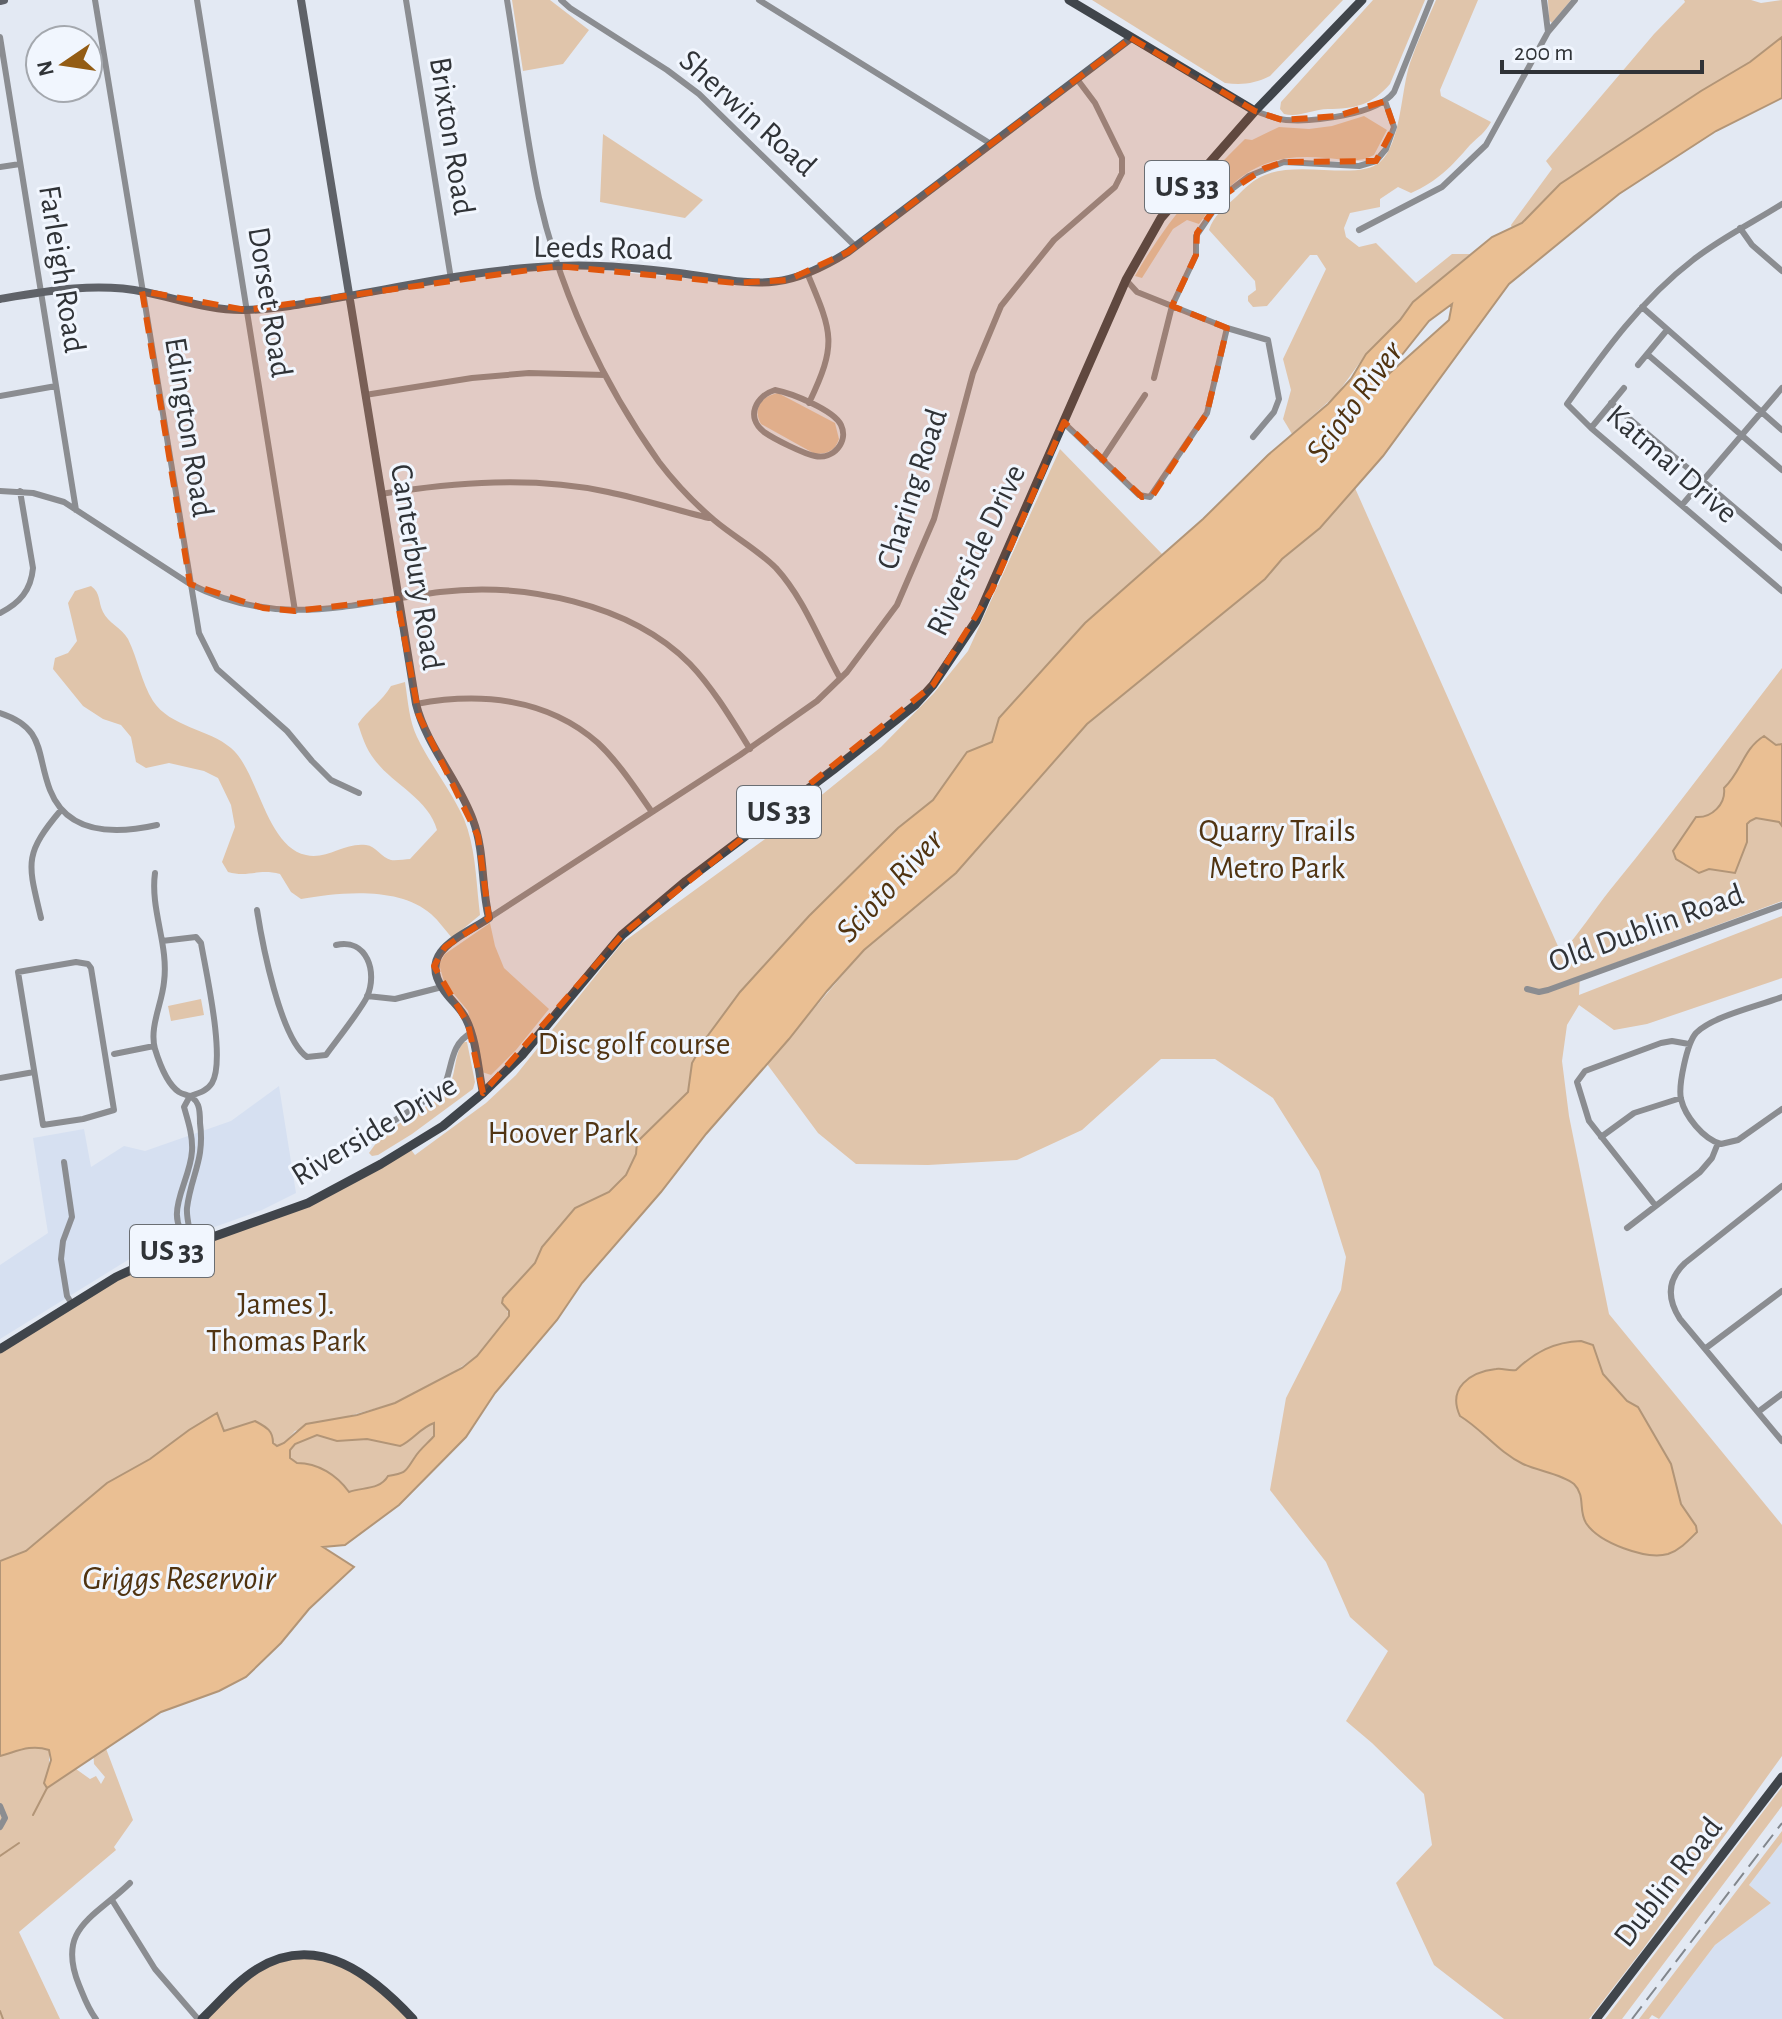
<svg xmlns="http://www.w3.org/2000/svg" width="1782" height="2019" font-family="'Alegreya Sans',sans-serif">
  <rect width="100%" height="100%" fill="#e3e9f3"/>
  <path fill="#d6e0f1" d="M 279,1086 L 296,1193 L 262,1210 L 136,1255 L 0,1339 L 0,1265 L 48,1233 L 33,1138 L 84,1129 L 91,1167 L 124,1146 L 145,1151 L 231,1121 Z
    M 1782,1842 L 1782,2019 L 1659,2019 L 1715,1945 L 1771,1903 L 1749,1885 Z"/>
  <path fill="#e0c5ab" d="M 512,0 L 550,0 L 589,30 L 563,64 L 523,71 Z
    M 1092,0 L 1343,0 L 1270,76 C 1254,84 1242,85 1225,83 Z
    M 1373,0 L 1425,0 L 1390,84 C 1372,105 1354,109 1328,109 C 1313,109 1299,118 1284,114 L 1280,109 L 1281,102 Z
    M 1436,0 L 1478,0 L 1440,90 L 1441,96 L 1491,122 C 1485,133 1478,137 1470,145 C 1451,167 1438,181 1411,193 L 1398,187 L 1380,199 L 1380,207 L 1350,213 L 1344,228 L 1346,237 L 1359,247 L 1376,243 L 1416,283 L 1452,254 L 1470,254 L 1413,302 L 1400,320 L 1366,354 L 1337,394 L 1292,434 L 1283,419 L 1291,390 L 1283,359 L 1326,269 L 1317,255 L 1310,255 L 1267,306 L 1253,307 L 1248,301 L 1248,296 L 1256,290 L 1255,281 L 1209,230 C 1213,216 1226,206 1236,197 C 1244,189 1254,179 1265,175 C 1299,160 1359,181 1380,162 C 1401,144 1401,90 1410,63 C 1417,42 1427,21 1436,0 Z
    M 1548,0 L 1571,0 L 1552,23 L 1549,20 Z
    M 1684,0 L 1751,0 L 1761,3 L 1782,0 L 1782,37 L 1750,62 L 1701,91 L 1560,184 L 1522,223 L 1512,229 L 1511,225 L 1552,169 L 1546,161 L 1654,34 L 1685,2 Z
    M 1364,116 L 1387,130 L 1374,155 C 1358,164 1342,159 1325,158 C 1263,152 1233,175 1199,224 L 1187,220 L 1173,229 L 1142,278 L 1135,276 C 1165,223 1202,181 1245,139 L 1252,140 L 1279,127 L 1309,129 L 1332,126 Z
    M 603,134 L 703,200 L 685,218 L 600,202 Z
    M 778,393 L 835,423 L 839,439 C 835,451 827,454 815,454 L 761,424 C 752,408 762,396 778,393 Z
    M 1060,449 L 1163,555 L 1127,588 L 999,718 L 992,742 L 967,752 L 933,800 L 898,828 L 809,916 L 740,992 L 706,1038 L 692,1062 L 688,1092 L 637,1142 L 636,1154 L 626,1175 L 609,1192 L 575,1208 L 542,1247 L 535,1263 L 503,1298 L 509,1316 L 477,1356 L 445,1378 L 395,1403 L 295,1431 L 284,1443 L 277,1446 L 255,1421 L 224,1431 L 217,1414 L 189,1430 L 150,1459 L 107,1483 L 26,1551 L 0,1561 L 0,1349 L 116,1277 L 278,1215 L 409,1147 L 415,1155 L 486,1103 L 516,1075 L 622,943 L 787,823 L 881,747 L 934,693 L 968,651 Z
    M 1355,488 L 1561,953 C 1580,933 1593,911 1610,890 C 1669,818 1725,742 1782,668 L 1782,901 L 1580,976 L 1579,995 L 1782,916 L 1782,978 L 1647,1024 L 1614,1030 L 1579,1005 L 1567,1025 L 1562,1061 L 1569,1116 L 1609,1314 L 1782,1525 L 1782,1756 L 1643,1949 L 1589,2019 L 1504,2019 L 1434,1965 L 1396,1883 L 1432,1845 L 1424,1794 L 1372,1743 L 1346,1721 L 1388,1651 L 1350,1617 L 1326,1562 L 1270,1490 L 1286,1398 L 1341,1290 L 1346,1257 L 1319,1171 L 1273,1098 L 1215,1059 L 1161,1059 L 1082,1130 L 1017,1160 L 928,1165 L 856,1164 L 818,1133 L 767,1064 L 864,950 L 956,873 L 1087,724 L 1265,579 L 1282,559 L 1320,528 Z
    M 91,586 C 101,593 98,602 103,612 C 108,623 122,628 128,639 C 138,659 141,682 153,701 C 170,727 209,729 231,748 C 258,770 266,847 306,855 C 327,860 345,842 366,845 C 376,846 382,858 391,860 C 396,861 405,859 410,859 L 437,830 C 429,799 391,783 374,759 C 366,749 362,736 358,724 C 368,709 382,702 391,686 L 405,682 C 408,701 409,720 417,737 C 431,766 451,790 464,819 C 475,846 476,877 479,906 L 480,915 L 452,938 C 445,930 439,921 431,914 C 400,886 339,892 301,899 L 291,892 L 280,874 C 258,868 249,878 228,872 L 222,862 L 235,827 L 231,805 L 218,778 L 204,771 L 169,763 L 146,768 L 136,762 L 131,737 L 121,725 L 103,719 L 83,706 L 53,669 L 55,658 L 68,653 L 77,641 L 68,603 L 75,591 Z
    M 490,923 L 495,946 L 504,968 L 549,1009 L 516,1050 L 491,1075 L 482,1072 L 468,1011 L 444,982 L 439,964 L 445,954 Z
    M 201,999 L 204,1015 L 171,1021 L 168,1006 Z
    M 463,1042 L 467,1042 L 475,1082 L 473,1089 L 412,1134 L 378,1155 L 372,1156 L 369,1153 C 382,1133 402,1121 422,1109 C 430,1103 441,1098 447,1090 C 457,1075 453,1057 463,1042 Z
    M 434,1422 L 434,1436 C 428,1443 420,1449 415,1457 C 405,1472 407,1473 388,1476 C 380,1490 363,1487 348,1492 C 334,1469 310,1474 290,1458 L 290,1450 L 295,1444 L 317,1435 L 337,1441 L 367,1439 L 400,1446 C 413,1440 421,1429 434,1422 Z
    M 102,1738 L 133,1820 L 114,1847 L 116,1850 L 19,1932 L 60,2019 L 0,2019 L 0,1756 C 18,1751 31,1744 49,1750 L 49,1770 L 44,1783 L 76,1769 L 90,1779 L 96,1776 L 101,1784 L 105,1777 L 94,1764 L 93,1749 Z
    M 1782,1787 L 1782,1806 L 1622,2019 L 1605,2019 Z
    M 1782,1831 L 1782,1842 L 1749,1885 L 1771,1903 L 1715,1945 L 1659,2019 L 1652,2015 L 1649,2019 L 1639,2019 Z
    M 294,1957 L 344,1963 L 413,2019 L 202,2019 L 258,1968 Z"/>
  <path fill="#eabf93" stroke="#b29577" stroke-width="2" fill-rule="evenodd" d="M 1782,37 L 1782,98 L 1716,131 L 1619,194 L 1509,284 L 1383,456 L 1320,528 L 1282,559 L 1265,579 L 1087,724 L 956,873 L 864,950 L 827,991 L 789,1039 L 706,1134 L 661,1192 L 582,1283 L 557,1320 L 495,1393 L 466,1437 L 399,1505 L 345,1545 L 323,1547 L 354,1567 L 309,1609 L 281,1643 L 246,1677 L 219,1691 L 161,1712 L 47,1788 L 44,1783 L 51,1760 L 49,1750 C 31,1744 18,1751 0,1756 L 0,1561 L 26,1551 L 107,1483 L 150,1459 L 189,1430 L 217,1413 L 224,1431 L 255,1421 C 266,1427 273,1430 273,1443 L 277,1446 L 284,1443 L 306,1424 L 357,1415 L 395,1403 L 462,1368 L 477,1356 L 509,1316 L 509,1311 L 502,1303 L 503,1298 L 535,1263 L 542,1247 L 575,1208 L 609,1192 L 626,1175 L 636,1154 L 637,1142 L 688,1092 L 692,1063 L 706,1038 L 740,992 L 809,916 L 898,828 L 933,800 L 967,752 L 992,742 L 999,718 L 1085,623 L 1203,519 L 1268,455 L 1328,404 L 1351,379 L 1366,354 L 1400,320 L 1413,302 L 1492,237 L 1522,223 L 1560,184 L 1701,91 L 1750,62 ZM 1452,304 L 1449,320 L 1382,380 L 1429,321 ZM 434,1423 L 434,1436 C 428,1443 420,1449 415,1457 C 405,1472 407,1473 388,1476 C 380,1490 363,1487 349,1492 C 337,1475 318,1463 297,1463 L 290,1458 L 290,1450 L 295,1444 L 317,1435 L 337,1441 L 367,1439 L 400,1446 C 413,1440 420,1428 434,1423 Z
    M 1764,736 L 1776,745 L 1782,744 L 1782,826 L 1779,822 L 1756,818 L 1750,821 L 1747,824 L 1747,842 L 1735,873 L 1709,869 L 1699,873 L 1676,859 L 1673,851 L 1696,817 C 1712,818 1726,804 1724,788 C 1742,771 1743,749 1764,736 Z
    M 1581,1341 L 1593,1345 L 1603,1374 L 1627,1401 L 1638,1407 L 1671,1464 L 1681,1504 L 1696,1526 L 1697,1532 C 1689,1540 1680,1550 1668,1554 C 1646,1560 1599,1543 1586,1523 C 1578,1510 1586,1496 1574,1484 C 1562,1474 1538,1471 1523,1464 C 1498,1452 1483,1430 1460,1416 C 1447,1388 1470,1372 1496,1369 C 1503,1368 1508,1371 1516,1370 C 1535,1352 1554,1342 1581,1341 Z"/>
  <g fill="none" stroke-linecap="round" stroke-linejoin="round">
    <path stroke="#b29577" stroke-width="2" d="M 33,1815 L 47,1788
      M 0,1856 L 19,1843
      M 0,2011 L 3,2019"/>
    <path stroke="#8b8d91" stroke-width="6" d="M 95,0 L 199,633 L 217,669 L 287,731 L 312,761 L 331,780 L 359,793
      M 197,0 L 295,611
      M 406,0 L 451,279
      M 507,0 C 518,66 525,133 539,198 C 560,292 603,384 659,462 C 675,483 694,503 714,520 C 734,537 757,549 776,568 C 805,600 819,641 840,678
      M 561,0 L 570,8 L 667,70 L 699,94 L 855,246
      M 759,0 L 991,144
      M 1544,0 L 1548,32
      M 0,37 L 76,510
      M 1255,111 C 1265,114 1275,119 1286,120 C 1313,122 1377,115 1394,92 L 1431,0
      M 0,167 L 20,164
      M 1782,204 C 1752,223 1721,238 1693,260 C 1642,299 1604,352 1567,404 L 1591,428 L 1782,591
      M 1740,228 L 1752,245 L 1782,271
      M 1359,230 L 1442,187 L 1486,145 L 1548,32 L 1575,0
      M 808,275 C 833,334 837,344 809,403
      M 1126,280 L 1137,292 L 1227,328 L 1268,340 L 1279,399 L 1274,412 L 1253,437
      M 1642,307 L 1782,430
      M 1647,354 L 1782,470
      M 1638,365 L 1667,330
      M 1154,378 L 1172,306 L 1196,255 L 1196,236 L 1224,195 L 1249,176 L 1284,162 L 1359,166 L 1376,161 L 1386,149 L 1394,127 L 1385,101
      M 775,390 C 791,393 834,410 841,425 C 849,442 833,460 815,456 C 804,454 774,439 764,432 C 745,417 756,396 775,390 Z
      M 365,395 L 472,378 L 529,373 L 605,375
      M 0,396 L 56,386
      M 1611,403 L 1782,548
      M 1064,423 L 1139,495 L 1150,497 L 1207,413 L 1227,328
      M 1591,428 L 1624,388
      M 1102,460 L 1145,395
      M 0,491 L 33,493 L 64,502 L 190,584 C 278,629 350,604 440,592 C 522,582 630,603 690,664 C 713,688 732,720 750,749
      M 381,494 C 455,482 534,476 608,492 C 642,499 676,510 709,518
      M 1682,505 L 1782,388
      M 0,613 C 20,603 31,590 33,568 L 20,491
      M 416,704 C 480,692 547,698 598,743 C 619,763 635,788 652,812
      M 0,713 C 46,728 36,754 50,790 C 68,836 117,834 157,825
      M 155,873 C 150,910 169,945 164,982 C 162,1004 149,1027 155,1049 C 159,1062 167,1084 179,1092 C 186,1096 194,1095 198,1105 C 200,1110 200,1118 200,1123 C 205,1160 191,1175 187,1208 C 186,1219 191,1232 192,1244
      M 257,910 C 262,942 280,1038 307,1057 L 326,1055 C 336,1041 360,1011 367,997 C 378,972 367,938 336,945
      M 41,918 C 28,863 23,855 61,810
      M 489,918 L 740,755 L 817,701 L 847,672 L 897,605 L 934,519 L 973,373 L 1001,306 L 1054,240 L 1115,187 L 1122,173 L 1122,158 L 1095,103 L 1077,79
      M 162,941 L 196,937 L 201,943 C 206,972 226,1060 212,1083 C 207,1091 199,1093 190,1096
      M 76,962 L 88,964 L 91,968 L 114,1110 L 83,1119 L 43,1125 L 18,972 Z
      M 1527,989 L 1539,992 L 1548,990 L 1782,905
      M 367,996 L 395,999 L 442,987
      M 1782,997 C 1759,1006 1713,1016 1696,1033 C 1687,1043 1678,1086 1681,1099 C 1685,1116 1703,1139 1721,1144 L 1738,1140 L 1782,1109
      M 114,1054 L 154,1046
      M 0,1078 L 34,1072
      M 190,1096 L 184,1107 C 188,1121 193,1136 192,1151 C 190,1185 159,1216 192,1244
      M 386,1126 L 443,1089 C 453,1068 449,1045 471,1033
      M 1601,1137 L 1634,1113 L 1681,1098
      M 64,1162 L 72,1217 L 63,1241 L 61,1259 L 67,1296 L 72,1304
      M 1782,1186 L 1685,1263 C 1667,1280 1667,1299 1680,1319 L 1782,1441
      M 1655,1205 L 1589,1121 L 1577,1082 L 1585,1071 L 1661,1043 L 1672,1041 L 1689,1044
      M 1627,1228 L 1700,1172 L 1712,1158 L 1718,1143
      M 1706,1348 L 1782,1291
      M 1758,1412 L 1782,1394
      M 0,1806 L 5,1818 L 0,1827
      M 112,1900 L 155,1969 L 198,2019
      M 96,2019 C 88,2009 84,1997 79,1985 C 56,1928 94,1918 130,1883"/>
    <path stroke="#5f6268" stroke-width="8" d="M 301,0 L 416,704 C 427,747 458,779 473,820 C 485,852 481,886 489,918 C 463,936 417,951 443,989 C 450,1000 461,1008 466,1019 C 477,1041 478,1070 483,1093
      M 0,1 L 4,0
      M 0,299 C 47,291 97,282 145,292 C 179,299 210,311 246,310 C 280,309 314,302 348,296 C 416,284 490,268 558,266 C 598,264 640,268 679,273 C 754,283 779,295 848,252 L 1131,38"/>
    <path stroke="#40454b" stroke-width="9" d="M 1069,0 L 1255,111
      M 0,1349 L 116,1277 L 168,1253 L 308,1203 L 381,1164 L 443,1126 L 483,1093 L 522,1055 L 622,935 L 686,881 L 833,770 L 915,705 L 933,685 L 976,621 L 1126,280 L 1161,218 L 1255,111 L 1362,0
      M 202,2019 C 220,2002 236,1982 257,1969 C 318,1931 373,1976 413,2019
      M 1596,2019 L 1782,1777"/>
    <path stroke="#82878d" stroke-width="2" stroke-dasharray="16 8" stroke-linecap="butt" d="M 1632,2019 L 1782,1823"/>
  </g>
  <path fill="#df570e" fill-opacity="0.2" stroke="#df570e" stroke-width="6" stroke-dasharray="16 10" stroke-linejoin="round" d="M 1131,38 L 1255,111 L 1282,120 L 1337,116 L 1385,101 L 1394,127 L 1376,161 L 1284,162 L 1265,168 L 1224,195 L 1197,233 L 1196,255 L 1172,306 L 1227,328 L 1207,413 L 1153,495 L 1142,497 L 1064,422 L 992,590 L 933,685 L 622,935 L 483,1093 L 468,1024 L 434,966 L 445,947 L 489,918 L 478,836 L 419,716 L 397,599 L 295,611 L 263,608 L 190,584 L 142,291 L 246,310 L 558,266 L 735,283 L 788,280 L 848,252 Z"/>
  <g text-anchor="middle" dominant-baseline="central" stroke-width="6" stroke-linejoin="round" paint-order="stroke">
    <g fill="#f1f6fe" stroke="#6a6e73" stroke-width="2">
      <rect x="1145" y="161" width="84" height="52" rx="6"/>
      <rect x="737" y="786" width="84" height="52" rx="6"/>
      <rect x="130" y="1225" width="84" height="52" rx="6"/>
    </g>
    <g font-size="30" font-weight="bold" fill="#303337">
      <text x="1187" y="187">US 33</text>
      <text x="779" y="812">US 33</text>
      <text x="172" y="1251">US 33</text>
    </g>
    <g font-size="32" fill="#303337" stroke="#f1f6fe">
      <text transform="translate(748 113) rotate(42)">Sherwin Road</text>
      <text transform="translate(452 136) rotate(81)">Brixton Road</text>
      <text transform="translate(603 248) rotate(1)">Leeds Road</text>
      <text transform="translate(62 269) rotate(81)">Farleigh Road</text>
      <text transform="translate(270 302) rotate(81)">Dorset Road</text>
      <text transform="translate(189 427) rotate(81)">Edington Road</text>
      <text transform="translate(1672 464) rotate(41)">Katmai Drive</text>
      <text transform="translate(912 489) rotate(-72)">Charing Road</text>
      <text transform="translate(976 550) rotate(-64)">Riverside Drive</text>
      <text transform="translate(417 567) rotate(81)">Canterbury Road</text>
      <text transform="translate(1646 928) rotate(-20)">Old Dublin Road</text>
      <text transform="translate(374 1130) rotate(-31)">Riverside Drive</text>
      <text transform="translate(1668 1882) rotate(-52)">Dublin Road</text>
    </g>
    <g font-size="32" fill="#513412" stroke="#f1f6fe">
      <text x="1277" y="831">Quarry Trails<tspan x="1277" dy="37">Metro Park</tspan></text>
      <text x="634" y="1044">Disc golf course</text>
      <text x="563" y="1133">Hoover Park</text>
      <text x="286" y="1304">James J.<tspan x="286" dy="37">Thomas Park</tspan></text>
    </g>
    <g font-size="34" font-style="italic" fill="#503310" stroke="#f1f6fe">
      <text transform="translate(1355 402) rotate(-54)">Scioto River</text>
      <text transform="translate(890 886) rotate(-47)">Scioto River</text>
      <text x="179" y="1579">Griggs Reservoir</text>
    </g>
  </g>
  <g transform="translate(64 64) rotate(257)"><circle r="38" fill="#f1f6fe" stroke="#a4a8ae" stroke-width="2"/>
  <path d="M0-6L14 30L0 20L-14 30Z" fill="#935c14"/>
  <text y="-12" font-size="22" font-weight="bold" text-anchor="middle" fill="#303337">N</text>
  </g>
  <path d="M1502 60v12h200v-12" fill="none" stroke="#303337" stroke-width="4"/>
  <text x="1514" y="60" font-size="24" fill="#303337" stroke="#f1f6fe" stroke-width="6" paint-order="stroke">200 m</text>
</svg>
